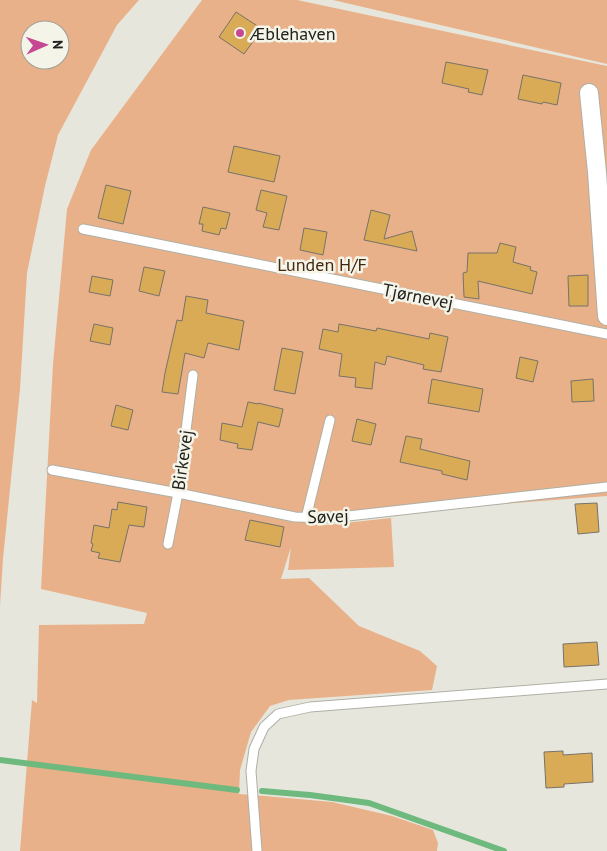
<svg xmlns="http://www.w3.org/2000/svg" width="607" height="851" font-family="'PT Sans',sans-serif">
  <rect width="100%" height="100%" fill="#e7e6dc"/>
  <path fill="#e9b189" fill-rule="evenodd" d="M 0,0 L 139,0 L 117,25 L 58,135 L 45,186 L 27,273 L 20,389 L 3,559 L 0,606 ZM 30,30 L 60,30 L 60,60 L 30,60 Z
    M 202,0 L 297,0 L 607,66 L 607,496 L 306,519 L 326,525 L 391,518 L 394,567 L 288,570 L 291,547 L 281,579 L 309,578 L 359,626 L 420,651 L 437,666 L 432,690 L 289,700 L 270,706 L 251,732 L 240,770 L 239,794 L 265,796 L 332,802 L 392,816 L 433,830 L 438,843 L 437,851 L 20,851 L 32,700 L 37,703 L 39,625 L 144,624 L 147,613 L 41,589 L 53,364 L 67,209 L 91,150 Z
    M 333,0 L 607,0 L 607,64 Z"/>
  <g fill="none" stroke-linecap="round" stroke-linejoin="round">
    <path stroke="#6eb97d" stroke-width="6" d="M 0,760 L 237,790
      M 262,791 L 310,795 L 369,803 L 504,851"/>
  </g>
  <path fill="#d9ab57" stroke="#77726a" d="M 236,12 L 262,29 L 244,54 L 219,37 Z
    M 446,62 L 488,70 L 482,95 L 468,92 L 469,89 L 442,83 Z
    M 523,75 L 561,83 L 557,105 L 543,102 L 542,104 L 518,99 Z
    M 234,146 L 280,156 L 274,182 L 228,172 Z
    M 106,185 L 131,191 L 123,224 L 98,218 Z
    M 261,190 L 287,196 L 279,230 L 263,227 L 267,213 L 256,210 Z
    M 203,207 L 230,213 L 226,229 L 221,228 L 219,235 L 202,231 L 203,224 L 199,224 Z
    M 371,210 L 390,215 L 384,239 L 412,231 L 417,251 L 364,240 Z
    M 304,228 L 327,232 L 323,255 L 300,250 Z
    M 500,243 L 516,247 L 513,262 L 531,267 L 530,270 L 537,272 L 532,294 L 478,281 L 479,299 L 464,297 L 463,273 L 467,272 L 468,253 L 497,253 Z
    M 144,267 L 165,271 L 159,296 L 139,291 Z
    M 588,275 L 588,306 L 569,306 L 568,276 Z
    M 92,276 L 113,280 L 110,296 L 89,292 Z
    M 186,296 L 208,300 L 206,313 L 244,321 L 239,350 L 208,343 L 204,358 L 185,353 L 178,394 L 162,392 L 165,373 L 177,320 L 182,321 Z
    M 94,324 L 113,328 L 110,345 L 90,341 Z
    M 339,324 L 376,331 L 377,328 L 429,339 L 430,333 L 448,337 L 441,372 L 423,369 L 424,365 L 387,356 L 385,365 L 375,362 L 372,389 L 355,387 L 356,378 L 339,376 L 342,354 L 319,349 L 323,329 L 338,332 Z
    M 282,348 L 303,352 L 295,394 L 274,390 Z
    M 520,357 L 538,361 L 533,382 L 516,378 Z
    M 432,379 L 483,389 L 479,412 L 428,403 Z
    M 593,379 L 594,401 L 572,402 L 571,381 Z
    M 248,402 L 258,404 L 258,403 L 283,409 L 279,427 L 258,422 L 252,450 L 237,448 L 238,444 L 220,440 L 222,423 L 242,427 Z
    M 116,405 L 133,410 L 128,430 L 111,426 Z
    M 357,419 L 376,424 L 371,445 L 352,441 Z
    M 406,436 L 422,439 L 420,449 L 470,461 L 467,480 L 442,474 L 442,471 L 400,462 Z
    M 118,502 L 147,507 L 144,527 L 129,525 L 120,562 L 98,558 L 100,553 L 91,551 L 93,544 L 91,543 L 94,525 L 109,528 L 112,509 L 117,510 Z
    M 597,503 L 599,532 L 578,534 L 575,504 Z
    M 250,520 L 284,527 L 280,547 L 245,540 Z
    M 597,642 L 599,665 L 564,667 L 563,644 Z
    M 563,751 L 563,755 L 592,753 L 593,782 L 564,784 L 564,787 L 546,788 L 544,752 Z"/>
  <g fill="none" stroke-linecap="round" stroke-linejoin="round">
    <defs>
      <path id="service" d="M 83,229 L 607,334
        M 52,470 L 178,493 L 295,517 L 330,518 L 607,487
        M 306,518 L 330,420
        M 168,544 L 178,493 L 193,375
        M 257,851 L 251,771 L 254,749 L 264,727 L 278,714 L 310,707 L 607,684"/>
      <path id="minor" d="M 589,93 L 597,172 L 607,316"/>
    </defs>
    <use href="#service" stroke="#b0afa5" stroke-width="11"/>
    <use href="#minor" stroke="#b0afa5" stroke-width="20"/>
    <use href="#service" stroke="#fff" stroke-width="9"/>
    <use href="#minor" stroke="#fff" stroke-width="18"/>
  </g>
  <circle fill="#c64792" stroke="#f5f4e9" stroke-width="2" cx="240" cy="33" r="5"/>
  <g text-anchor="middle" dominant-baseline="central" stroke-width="5" stroke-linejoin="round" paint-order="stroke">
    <g font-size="18" fill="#21211d" stroke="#f5f4e9" text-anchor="start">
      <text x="250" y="33">Æblehaven</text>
    </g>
    <g font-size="18" fill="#46280f" stroke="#f5f4e9">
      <text x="322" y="264">Lunden H/F</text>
    </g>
    <g font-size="18" fill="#21211d" stroke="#f5f4e9">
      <text transform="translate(418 296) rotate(11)">Tjørnevej</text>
      <text transform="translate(182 460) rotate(-82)">Birkevej</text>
      <text transform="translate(328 516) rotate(-2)">Søvej</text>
    </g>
  </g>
  <g transform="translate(45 45) rotate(88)"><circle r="24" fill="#f5f4e9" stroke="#a0a097"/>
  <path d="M0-4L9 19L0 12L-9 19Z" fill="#c64792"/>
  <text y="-8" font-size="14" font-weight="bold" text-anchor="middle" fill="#21211d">N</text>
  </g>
</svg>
